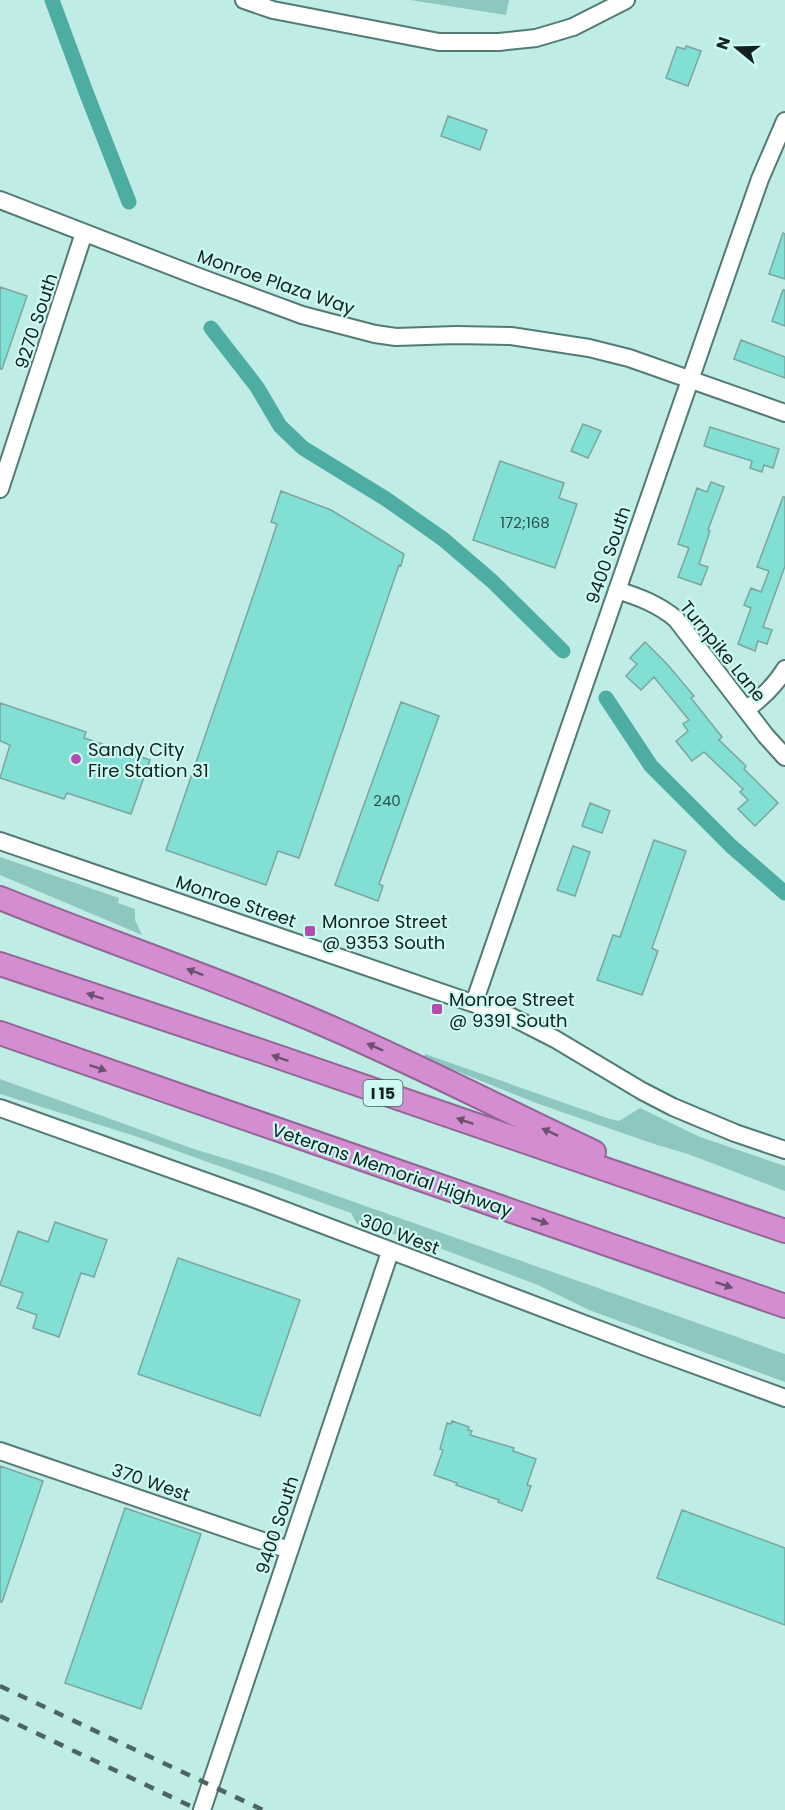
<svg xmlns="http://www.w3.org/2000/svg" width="785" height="1810" font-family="Poppins,sans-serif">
  <rect width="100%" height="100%" fill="#c0ece6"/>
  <path fill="#8dc7bf" d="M 410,0 L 509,0 L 506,15 Z
    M 0,857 L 119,898 L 118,903 L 135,909 L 135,920 L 142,935 L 0,875 Z
    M 425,1054 L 610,1119 L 619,1121 L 640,1108 L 700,1137 L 785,1166 L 785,1191 L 688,1154 L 654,1144 L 536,1103 L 424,1058 Z
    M 0,1079 L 191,1148 L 272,1173 L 785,1354 L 785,1382 L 589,1310 L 538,1285 L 410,1237 L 374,1231 L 357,1224 L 351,1213 L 135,1136 L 0,1094 Z"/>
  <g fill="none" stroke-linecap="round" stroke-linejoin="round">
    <path stroke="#4dada2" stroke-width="15" d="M 52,0 L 86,92 L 129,202
      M 211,328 L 257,387 L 280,426 L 303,448 L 386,499 L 443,539 L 492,581 L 563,651
      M 606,698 L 651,766 L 731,846 L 785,893"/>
  </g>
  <path fill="#81dfd4" stroke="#7ba59f" stroke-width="1.5" d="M 686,46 L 701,51 L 688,86 L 666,78 L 677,47 L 685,49 Z
    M 448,116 L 487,130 L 480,150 L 441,136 Z
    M 783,233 L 785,234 L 785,279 L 769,274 Z
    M 0,287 L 27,296 L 2,369 L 0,369 Z
    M 783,290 L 785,290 L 785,326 L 772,321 Z
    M 741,340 L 785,357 L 785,378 L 734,359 Z
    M 583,424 L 601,431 L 588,458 L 571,451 Z
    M 710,427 L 779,449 L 773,468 L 764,465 L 762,472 L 750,468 L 752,461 L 704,446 Z
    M 500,461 L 564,483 L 559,498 L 577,504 L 555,568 L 473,540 Z
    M 711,482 L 724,487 L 708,530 L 710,531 L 699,564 L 708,567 L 701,585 L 678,577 L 689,548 L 678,544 L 697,488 L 707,492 Z
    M 281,491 L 331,510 L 404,554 L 401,566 L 399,565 L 299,858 L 278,851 L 266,885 L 166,850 L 264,564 L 277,524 L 271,522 Z
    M 783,497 L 785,497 L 785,566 L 763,627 L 772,630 L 767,644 L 758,641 L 755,651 L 738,644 L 751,608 L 744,605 L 751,588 L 761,592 L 769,571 L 757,567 Z
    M 645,642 L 667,664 L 694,696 L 691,698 L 722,737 L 719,740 L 746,766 L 744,769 L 778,803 L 755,826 L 738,809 L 748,800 L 740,792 L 743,789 L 704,752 L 692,761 L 676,741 L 688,731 L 683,724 L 689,720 L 654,677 L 641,690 L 626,676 L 637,664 L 630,658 Z
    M 401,702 L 439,716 L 379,884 L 383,886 L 378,901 L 335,885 Z
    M 0,703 L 86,732 L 84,738 L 150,760 L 131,814 L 67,793 L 64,799 L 0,778 L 10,745 L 0,741 Z
    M 590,803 L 610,811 L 602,833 L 582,826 Z
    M 654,840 L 686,851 L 652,948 L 658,951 L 642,995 L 597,980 L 613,935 L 620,937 Z
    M 573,846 L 590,852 L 575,896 L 557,890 Z
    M 55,1222 L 107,1240 L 94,1277 L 81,1273 L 59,1337 L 33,1328 L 37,1315 L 17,1308 L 23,1293 L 0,1285 L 18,1231 L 48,1242 Z
    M 178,1258 L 300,1300 L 260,1416 L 138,1374 Z
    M 452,1421 L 469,1427 L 468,1430 L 472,1431 L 470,1435 L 514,1448 L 513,1451 L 536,1459 L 527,1485 L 531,1486 L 522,1511 L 498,1502 L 499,1500 L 456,1485 L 457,1483 L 434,1475 L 443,1450 L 440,1449 L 447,1423 L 451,1424 Z
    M 0,1466 L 43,1481 L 2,1602 L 0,1602 Z
    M 125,1508 L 201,1534 L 141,1709 L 65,1683 Z
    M 682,1510 L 785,1548 L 785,1625 L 657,1578 Z"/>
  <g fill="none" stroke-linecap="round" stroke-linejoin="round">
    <defs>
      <path id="minor" d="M 244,0 L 273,10 L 439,42 L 499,42 L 536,38 L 573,27 L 626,0
        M 0,200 L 199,277 L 302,315 L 375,334 L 396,337 L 456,335 L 511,336 L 589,348 L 629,358 L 785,413
        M 0,489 L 84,233
        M 617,590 C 639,597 658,604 676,619 L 766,736 L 785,757
        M 746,710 C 761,698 775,686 785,669
        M 0,841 L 510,1016 L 555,1039 L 642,1091 L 673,1107 L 735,1133 L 785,1150
        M 474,1003 L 741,233 L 760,179 L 785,121
        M 0,1108 L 252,1198 L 648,1348 L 785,1398
        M 0,1451 L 289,1550
        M 202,1810 L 390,1252"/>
      <path id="highway" d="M 0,898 C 106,941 213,977 318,1022 C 412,1062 502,1109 594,1152
        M 0,964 L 264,1052 L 785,1231
        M 0,1033 L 785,1306"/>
    </defs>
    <use href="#minor" stroke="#527b75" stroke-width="20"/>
    <use href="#highway" stroke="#906792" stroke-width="26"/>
    <use href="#minor" stroke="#fff" stroke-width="16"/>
    <use href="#highway" stroke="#d58dd1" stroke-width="22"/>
    <path stroke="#4b6561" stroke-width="4.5" stroke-dasharray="10 10" stroke-linecap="butt" d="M 0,1686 L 263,1810
      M 0,1716 L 199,1810"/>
  </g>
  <defs><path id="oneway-solid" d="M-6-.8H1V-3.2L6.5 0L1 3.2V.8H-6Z" transform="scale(1.5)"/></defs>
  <g fill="#69526f">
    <use href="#oneway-solid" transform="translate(195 972) rotate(-159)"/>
    <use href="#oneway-solid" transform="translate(95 996) rotate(-162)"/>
    <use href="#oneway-solid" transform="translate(375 1047) rotate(-156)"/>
    <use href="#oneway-solid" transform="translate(280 1058) rotate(-161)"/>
    <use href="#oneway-solid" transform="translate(98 1068) rotate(19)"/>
    <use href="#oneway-solid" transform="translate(465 1121) rotate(-161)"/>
    <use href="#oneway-solid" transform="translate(550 1132) rotate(-155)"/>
    <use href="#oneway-solid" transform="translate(540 1221) rotate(19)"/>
    <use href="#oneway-solid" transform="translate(724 1285) rotate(19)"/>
  </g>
  <g fill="#b34cb0" stroke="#cdfaf3" stroke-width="2">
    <circle cx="76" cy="759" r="6"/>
    <rect x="304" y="925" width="12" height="12" rx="3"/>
    <rect x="431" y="1003" width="12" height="12" rx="3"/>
  </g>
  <g text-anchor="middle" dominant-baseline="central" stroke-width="4.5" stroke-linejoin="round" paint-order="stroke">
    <g font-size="15" fill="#2c504c">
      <text x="525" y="522">172;168</text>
      <text x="387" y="800">240</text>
    </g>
    <rect fill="#cdfaf3" stroke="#49625e" stroke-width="1.5" x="363.5" y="1080" width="39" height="26" rx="4.5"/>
    <g font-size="16" font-weight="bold" fill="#10211e">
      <text x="383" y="1093">I 15</text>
    </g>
    <g font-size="18" fill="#10211e" stroke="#cdfaf3">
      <text transform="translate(276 282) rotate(19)">Monroe Plaza Way</text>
      <text transform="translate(36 321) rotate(-72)">9270 South</text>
      <text transform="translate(608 555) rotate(-71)">9400 South</text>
      <text transform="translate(723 651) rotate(51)">Turnpike Lane</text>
      <text transform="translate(236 901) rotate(19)">Monroe Street</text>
      <text transform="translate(392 1170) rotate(19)">Veterans Memorial Highway</text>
      <text transform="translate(400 1234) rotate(21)">300 West</text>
      <text transform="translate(151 1482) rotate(19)">370 West</text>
      <text transform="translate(277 1525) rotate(-72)">9400 South</text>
    </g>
    <g font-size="18" fill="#10211e" stroke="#cdfaf3" text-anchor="start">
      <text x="88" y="749">Sandy City<tspan x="88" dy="21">Fire Station 31</tspan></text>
      <text x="322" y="921">Monroe Street<tspan x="322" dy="21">@ 9353 South</tspan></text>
      <text x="449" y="999">Monroe Street<tspan x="449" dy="21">@ 9391 South</tspan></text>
    </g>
  </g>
  <g transform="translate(737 48) rotate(289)" stroke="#cdfaf3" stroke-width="4.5" paint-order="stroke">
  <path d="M0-4.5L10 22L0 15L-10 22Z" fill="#10211e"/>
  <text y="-9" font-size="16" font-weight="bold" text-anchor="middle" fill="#10211e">N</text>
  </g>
</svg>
